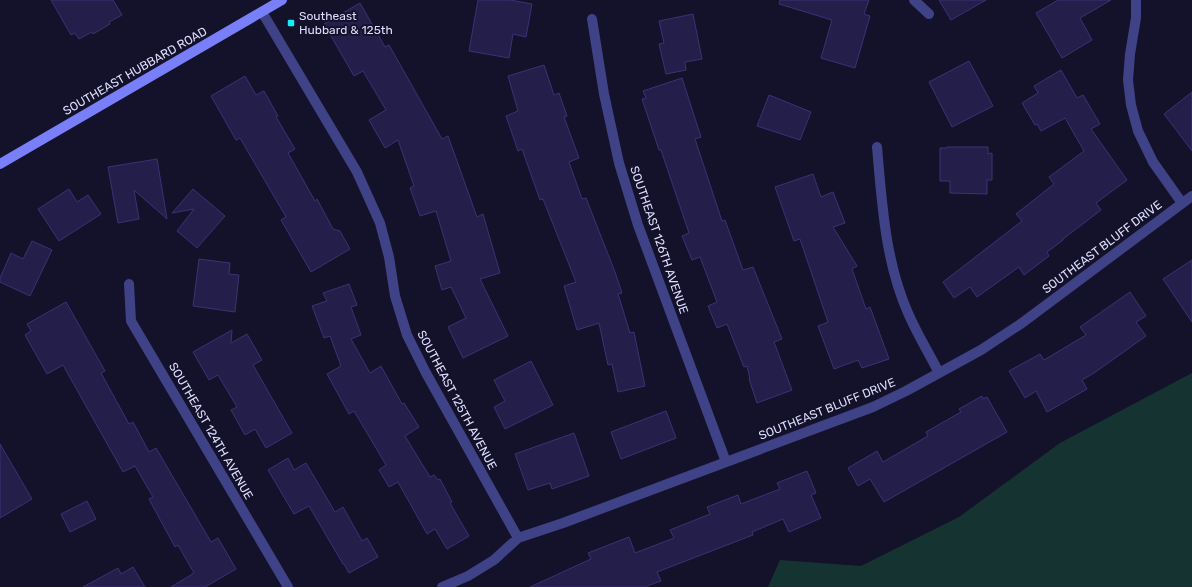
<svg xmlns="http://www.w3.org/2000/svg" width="1192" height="587" font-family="Rubik,sans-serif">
  <rect width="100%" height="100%" fill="#14122a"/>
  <path fill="#153431" d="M 1192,373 L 1192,587 L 768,587 L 780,560 L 861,566 L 959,517 L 1060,443 Z"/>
  <path fill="#241f4a" stroke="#3a3275" d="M 51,0 L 113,0 L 122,15 L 109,22 L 110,24 L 93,34 L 92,32 L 79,39 L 75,33 L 71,35 Z
    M 478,0 L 510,0 L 532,4 L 526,37 L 513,34 L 509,58 L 469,51 Z
    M 780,0 L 869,0 L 864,14 L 870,16 L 855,68 L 821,58 L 832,20 L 779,4 Z
    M 939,0 L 986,0 L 951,20 Z
    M 1058,0 L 1111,0 L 1080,18 L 1092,40 L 1062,58 L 1036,13 Z
    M 360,3 L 385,47 L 389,45 L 442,139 L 448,136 L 477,217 L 483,214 L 500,273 L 480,279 L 508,336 L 463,358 L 448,327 L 466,318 L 451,287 L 442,290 L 435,266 L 451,261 L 436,211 L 420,216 L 410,188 L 414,186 L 398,140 L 385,148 L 369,120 L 386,110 L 363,71 L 354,76 L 324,24 Z
    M 693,14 L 702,59 L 685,62 L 686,70 L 666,74 L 659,44 L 664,43 L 659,21 Z
    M 969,61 L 993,106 L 952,127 L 929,82 Z
    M 544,65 L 554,95 L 559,93 L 567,116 L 564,117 L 579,158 L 569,162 L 582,199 L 586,198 L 615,272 L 622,293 L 618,294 L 630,333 L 634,332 L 645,386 L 618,392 L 612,364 L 608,365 L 599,323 L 577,330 L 564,286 L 576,282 L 543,199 L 540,200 L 522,149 L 518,151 L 506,116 L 518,111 L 508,76 Z
    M 1061,70 L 1077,98 L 1083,95 L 1100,124 L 1091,129 L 1127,180 L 1096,203 L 1101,210 L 1063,239 L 1063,240 L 1047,252 L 1049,256 L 1024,275 L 1019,267 L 977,297 L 970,287 L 954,298 L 943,282 L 1022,221 L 1016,214 L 1054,184 L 1049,177 L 1084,151 L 1065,118 L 1041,131 L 1037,124 L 1035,125 L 1022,103 L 1038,93 L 1034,86 Z
    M 245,76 L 256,95 L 264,91 L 278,116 L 276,117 L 295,149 L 288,153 L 315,201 L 317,199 L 333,229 L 340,231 L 350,249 L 311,272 L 281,220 L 286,217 L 240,138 L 236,140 L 211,96 Z
    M 682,78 L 701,137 L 695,139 L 722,221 L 725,220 L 743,270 L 753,267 L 782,339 L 774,342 L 792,390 L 757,403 L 749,379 L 750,379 L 747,366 L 744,367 L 727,324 L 717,328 L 708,306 L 717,302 L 700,257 L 692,260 L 682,236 L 689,233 L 661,150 L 659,150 L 642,99 L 646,98 L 643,91 Z
    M 1192,92 L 1192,151 L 1164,114 Z
    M 769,95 L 811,112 L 800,140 L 757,126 Z
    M 947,147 L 988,147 L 988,154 L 992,153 L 992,180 L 987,180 L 987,194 L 950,193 L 950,181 L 940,181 L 940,148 L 947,148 Z
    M 157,159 L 167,219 L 134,190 L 139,219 L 118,223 L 108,167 Z
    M 813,174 L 821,197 L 833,192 L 845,223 L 833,227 L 857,266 L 852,269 L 866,309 L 870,307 L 889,359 L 862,368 L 858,360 L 834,369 L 818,326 L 828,322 L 800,239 L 794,241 L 775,187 Z
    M 69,189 L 77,202 L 88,195 L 101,214 L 59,241 L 38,209 Z
    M 193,189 L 225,216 L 197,248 L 177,231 L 194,209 L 172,213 Z
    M 32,241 L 52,250 L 30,296 L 0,282 L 0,278 L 11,253 L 23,259 Z
    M 199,259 L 230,263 L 229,274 L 239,275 L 235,312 L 193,306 Z
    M 1192,260 L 1192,322 L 1163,279 Z
    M 349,284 L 357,305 L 351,307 L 361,335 L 351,339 L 370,373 L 381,366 L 402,404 L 404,403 L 419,427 L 405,436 L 430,477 L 434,475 L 438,480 L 440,479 L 452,502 L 450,503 L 469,536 L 447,549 L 435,529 L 427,534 L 398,482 L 389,487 L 379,470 L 386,465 L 354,411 L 349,414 L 327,374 L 341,366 L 330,336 L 324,338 L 312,306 L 327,301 L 323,293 Z
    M 1130,292 L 1146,316 L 1136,322 L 1146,336 L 1094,373 L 1082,380 L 1087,389 L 1047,412 L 1036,391 L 1025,398 L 1009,371 L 1040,354 L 1044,360 L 1086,335 L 1080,327 Z
    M 66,302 L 105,371 L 101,373 L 129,424 L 133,422 L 149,452 L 156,448 L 211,542 L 218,538 L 236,569 L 205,587 L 171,587 L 194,573 L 178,545 L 175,547 L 149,499 L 153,497 L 135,466 L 123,472 L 63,365 L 47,374 L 25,335 L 31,331 L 27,324 Z
    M 232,330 L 231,343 L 247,334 L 262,360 L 253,365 L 292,433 L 266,448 L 255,429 L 245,435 L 231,410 L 237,407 L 218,375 L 209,380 L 193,352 Z
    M 531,361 L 553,405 L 505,429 L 494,407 L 505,401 L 494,380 Z
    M 982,396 L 983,399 L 987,397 L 1007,432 L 884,502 L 870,479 L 858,486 L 848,468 L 877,451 L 883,462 L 928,436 L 926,432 L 961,412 L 959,409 Z
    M 666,411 L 676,438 L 621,459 L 611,432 Z
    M 574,433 L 589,476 L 552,489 L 550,483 L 528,490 L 515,454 Z
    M 0,444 L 32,499 L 0,518 Z
    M 288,458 L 294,470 L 306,463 L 335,512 L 343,507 L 362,541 L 367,538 L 378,557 L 349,573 L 344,564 L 343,564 L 309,506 L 294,514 L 268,470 Z
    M 807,471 L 816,493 L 811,495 L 821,518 L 789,532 L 783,519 L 752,532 L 753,535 L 657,572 L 661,581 L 644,587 L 530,587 L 591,559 L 588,553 L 629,537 L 635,553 L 674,538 L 670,530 L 710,514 L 707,507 L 738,495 L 741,504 L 780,489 L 777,483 Z
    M 87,501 L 96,519 L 70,532 L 61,514 Z
    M 133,567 L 145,587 L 83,587 L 118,568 L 121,574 Z"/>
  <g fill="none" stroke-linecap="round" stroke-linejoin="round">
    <path stroke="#404287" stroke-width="10" d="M 914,0 L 929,14
      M 1136,0 L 1136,18 L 1130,54 L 1128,80 L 1131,105 L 1138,131 L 1153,162 L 1182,203
      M 262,12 L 357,172 L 380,223 L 389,257 L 395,296 L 407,335 L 426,373 L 518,538
      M 592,19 L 604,94 L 619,163 L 638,225 L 726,462
      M 877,147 C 882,203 885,261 908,313 C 917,334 929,353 939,373
      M 129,284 L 131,321 L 288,587
      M 442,587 L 468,576 L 494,560 L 518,538 L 563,523 L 873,407 L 906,391 L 981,350 L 1022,323 L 1192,196"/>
    <path stroke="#787ff9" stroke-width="10" d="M 0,164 L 282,0"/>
  </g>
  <rect fill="#12eff5" stroke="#14122a" stroke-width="1.5" x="287" y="19" width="8" height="8" rx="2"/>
  <g text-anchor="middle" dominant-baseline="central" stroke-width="4" stroke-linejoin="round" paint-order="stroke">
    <g font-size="12" fill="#deddfe" stroke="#14122a" text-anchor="start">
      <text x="299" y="16">Southeast<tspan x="299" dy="14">Hubbard &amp; 125th</tspan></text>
    </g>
    <g font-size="12" fill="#deddfe" stroke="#14122a">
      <text transform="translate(135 71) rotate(-30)">SOUTHEAST HUBBARD ROAD</text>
      <text transform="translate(659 240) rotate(71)">SOUTHEAST 126TH AVENUE</text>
      <text transform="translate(1102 247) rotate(-37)">SOUTHEAST BLUFF DRIVE</text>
      <text transform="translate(457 400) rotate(62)">SOUTHEAST 125TH AVENUE</text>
      <text transform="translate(827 409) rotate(-22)">SOUTHEAST BLUFF DRIVE</text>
      <text transform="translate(211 431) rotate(60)">SOUTHEAST 124TH AVENUE</text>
    </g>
  </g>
</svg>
